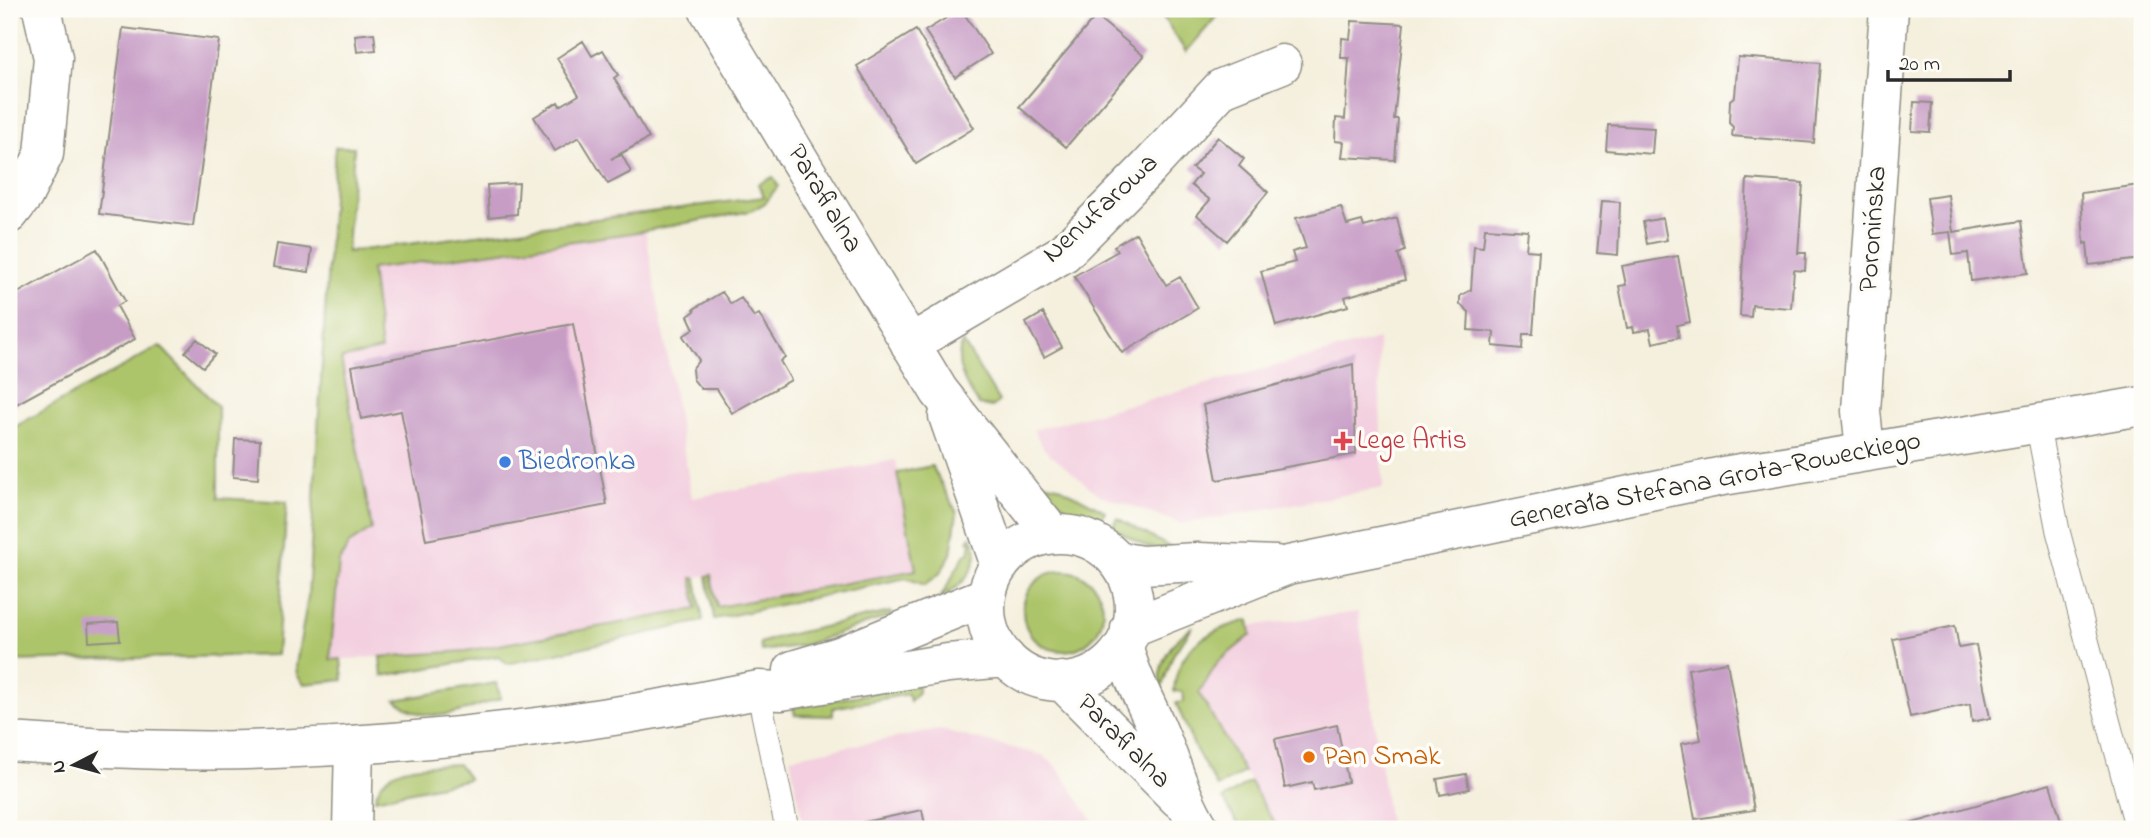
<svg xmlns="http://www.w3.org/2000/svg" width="2151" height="838" font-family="'Indie Flower',sans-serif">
  <rect width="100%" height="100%" fill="#fdfcf7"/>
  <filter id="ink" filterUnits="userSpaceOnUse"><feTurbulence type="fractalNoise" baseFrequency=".0143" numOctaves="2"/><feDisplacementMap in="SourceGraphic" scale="14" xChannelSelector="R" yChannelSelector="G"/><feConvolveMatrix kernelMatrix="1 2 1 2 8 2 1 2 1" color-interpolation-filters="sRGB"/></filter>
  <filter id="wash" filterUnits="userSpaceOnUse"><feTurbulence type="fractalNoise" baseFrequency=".00686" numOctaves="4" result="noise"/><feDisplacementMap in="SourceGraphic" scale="28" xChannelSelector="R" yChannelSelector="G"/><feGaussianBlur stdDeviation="1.57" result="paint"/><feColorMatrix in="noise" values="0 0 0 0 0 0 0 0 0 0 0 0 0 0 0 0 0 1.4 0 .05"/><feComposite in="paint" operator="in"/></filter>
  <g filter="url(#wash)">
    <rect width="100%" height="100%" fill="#f5f0de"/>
    <path fill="#f3cfdf" d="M 642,211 L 692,498 L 895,460 L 917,570 L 717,607 L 710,575 L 693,578 L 697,609 L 466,651 L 317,661 L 346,252 Z
      M 1378,339 L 1383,488 L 1182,524 L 1098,494 L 1045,450 L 1033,430 Z
      M 1358,612 L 1390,829 L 1278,829 L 1194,685 L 1249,626 Z
      M 940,730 L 1042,755 L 1057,767 L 1098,829 L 804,829 L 790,757 Z"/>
    <path fill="#adc56a" stroke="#6c784a" stroke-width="2" d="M 1158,9 L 1223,9 L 1186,52 Z
      M 335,147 L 354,147 L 347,252 L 764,197 L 758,184 L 773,177 L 778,186 L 765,203 L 751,211 L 632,233 L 371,269 L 381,350 L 341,359 L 372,529 L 349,544 L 339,562 L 330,660 L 341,659 L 343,680 L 304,684 L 297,675 L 296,665 L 308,597 Z
      M 963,342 L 999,401 L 992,407 L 979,405 C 966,386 952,365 963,342 Z
      M 160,346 L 218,407 L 218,498 L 287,502 L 277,655 L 9,661 L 9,430 Z
      M 932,466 L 957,513 L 951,554 L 940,573 L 925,585 L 906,578 L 714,619 L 707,576 L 711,575 L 717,607 L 916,570 L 897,473 Z
      M 1037,482 L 1058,486 L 1105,511 L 1100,520 L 1068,509 Z
      M 1117,518 L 1175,550 L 1147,547 L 1112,527 Z
      M 971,536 C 986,561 963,587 941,597 L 965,554 L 969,554 L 971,542 L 968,541 Z
      M1023 611a40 40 0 1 1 80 0a40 40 0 1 1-80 0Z
      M 692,578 L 696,578 L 703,621 L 507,664 L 498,656 L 382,676 L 380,657 L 466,651 L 697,609 Z
      M 890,612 L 892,615 L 805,645 L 761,651 L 760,643 L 778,637 Z
      M 1249,620 L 1251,635 L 1218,662 L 1199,693 L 1244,772 L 1217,787 L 1195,748 L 1176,703 L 1184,702 L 1183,692 L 1174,691 C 1177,645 1210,630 1249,620 Z
      M 1193,626 L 1173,655 L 1160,692 C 1157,661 1169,644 1193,626 Z
      M 496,683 L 501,698 C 464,710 429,729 396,700 Z
      M 918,685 L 918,692 L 910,701 L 908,694 L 833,708 L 833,715 L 829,716 L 795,715 L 793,707 Z
      M 458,764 L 469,779 L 375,799 C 383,761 427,766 458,764 Z
      M 1250,782 L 1278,829 L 1241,829 L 1223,799 Z"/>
    <g id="blocks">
      <path fill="#c79dc6" d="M 961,9 L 991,54 L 955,77 L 925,31 Z
        M 1946,9 L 1996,9 L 1996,15 L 1946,13 Z
        M 1096,16 L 1144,56 L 1066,147 L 1019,107 Z
        M 1352,21 L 1404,24 L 1394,119 L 1398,119 L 1395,160 L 1342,157 L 1344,142 L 1335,141 L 1336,118 L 1345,119 L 1349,58 L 1341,58 L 1342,38 L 1350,39 Z
        M 123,28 L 219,40 L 193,226 L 99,214 Z
        M 916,30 L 974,128 L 916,164 L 857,66 Z
        M 374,33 L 376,50 L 357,52 L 355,35 Z
        M 583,41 L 592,56 L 603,50 L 618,75 L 614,78 L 649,138 L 611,159 L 622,155 L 631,172 L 608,184 L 579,137 L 555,151 L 534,117 L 558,102 L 560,106 L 579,95 L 557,58 Z
        M 1738,57 L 1820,63 L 1814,143 L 1732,136 L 1733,127 L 1729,123 L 1730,100 L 1735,96 Z
        M 1914,102 L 1932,103 L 1930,132 L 1912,131 Z
        M 1608,125 L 1654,128 L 1652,154 L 1606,150 Z
        M 1218,137 L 1244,159 L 1239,166 L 1268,192 L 1227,241 L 1197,215 L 1210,200 L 1191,185 L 1200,174 L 1192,168 Z
        M 1747,179 L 1803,183 L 1798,253 L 1806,253 L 1805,271 L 1794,270 L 1791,308 L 1752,305 L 1751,317 L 1740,316 Z
        M 519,183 L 517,214 L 489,217 L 487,185 Z
        M 2140,185 L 2142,259 L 2089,265 L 2087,243 L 2084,244 L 2081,193 Z
        M 1948,195 L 1953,232 L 2021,221 L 2028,273 L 1971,281 L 1968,253 L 1953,255 L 1950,232 L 1932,234 L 1927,198 Z
        M 1602,201 L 1620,202 L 1618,255 L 1597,253 Z
        M 1341,207 L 1347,225 L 1362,221 L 1364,227 L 1397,218 L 1405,251 L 1398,254 L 1405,280 L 1345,297 L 1348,306 L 1276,326 L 1261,271 L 1295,262 L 1292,252 L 1306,248 L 1296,218 Z
        M 1663,218 L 1667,240 L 1647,244 L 1643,222 Z
        M 1485,228 L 1528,231 L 1526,250 L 1539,251 L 1533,334 L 1523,334 L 1522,349 L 1493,346 L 1494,332 L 1468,330 L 1469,312 L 1460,304 L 1460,296 L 1471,290 L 1474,246 L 1483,247 Z
        M 1136,233 L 1166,285 L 1180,277 L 1198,308 L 1122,353 L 1074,276 L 1118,251 L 1114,246 Z
        M 277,244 L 312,249 L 309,272 L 273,267 Z
        M 97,249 L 125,301 L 117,306 L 135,339 L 9,408 L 9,290 L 14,295 Z
        M 1678,256 L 1690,322 L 1677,325 L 1679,337 L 1653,343 L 1650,329 L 1634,332 L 1633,327 L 1627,328 L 1619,286 L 1626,285 L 1622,266 Z
        M 722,292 L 731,304 L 741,298 L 754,317 L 759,314 L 785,357 L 780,361 L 791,380 L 732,413 L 717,389 L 701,389 L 693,379 L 692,369 L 699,360 L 683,336 L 694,329 L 688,316 L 695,311 L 694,309 Z
        M 1043,313 L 1062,347 L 1044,357 L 1026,323 Z
        M 573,324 L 607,505 L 426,540 L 401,411 L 361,419 L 352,366 Z
        M 197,339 L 215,354 L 203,367 L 185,352 Z
        M 1353,364 L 1356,454 L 1217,480 L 1203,405 Z
        M 235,439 L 260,440 L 258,479 L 233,477 Z
        M 118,622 L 120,640 L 89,642 L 88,624 Z
        M 1955,626 L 1959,648 L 1976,645 L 1990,718 L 1972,722 L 1970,704 L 1910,717 L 1893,639 Z
        M 1727,662 L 1754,810 L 1695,819 L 1681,744 L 1701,740 L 1688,669 Z
        M 1337,725 L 1348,782 L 1314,790 L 1312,782 L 1285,788 L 1275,739 Z
        M 1466,774 L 1469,789 L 1440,795 L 1437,779 Z
        M 2050,784 L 2062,824 L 2043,829 L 1892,829 Z
        M 922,810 L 926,829 L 836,829 L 836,828 Z"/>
    </g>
  </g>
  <g filter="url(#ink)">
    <use href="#blocks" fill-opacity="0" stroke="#908e84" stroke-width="2"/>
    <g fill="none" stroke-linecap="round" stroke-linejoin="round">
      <defs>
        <path id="lane" d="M 2037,423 L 2058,531 L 2137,829
          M 758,690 L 787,829"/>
        <path id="street" d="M 9,214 L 24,195 L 44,154 L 53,58 L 42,9
          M 910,344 L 1064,253 L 1149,167 L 1222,88 L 1282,64
          M 1865,450 L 1861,411 L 1889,9
          M 352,829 L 354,745"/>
        <path id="secondary" d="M 708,9 L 939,391 L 1052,534
          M 948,416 L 1000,565
          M986 608a74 74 0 1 1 148 0a74 74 0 1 1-148 0Z
          M 1117,561 L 1142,565 L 1198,562 L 1276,565
          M 1130,628 L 1288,565 L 1723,476 L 2142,406
          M 1124,647 C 1131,678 1147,704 1159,733 C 1173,766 1181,799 1200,829
          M 793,670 L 840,656 L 987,596
          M 1062,681 L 1179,799
          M 9,742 C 97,748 186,753 274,749 C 437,743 598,723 758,690 L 781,691 L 948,663 L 1006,658"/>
      </defs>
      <use href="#lane" stroke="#908e84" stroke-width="25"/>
      <use href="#street" stroke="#908e84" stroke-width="41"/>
      <use href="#secondary" stroke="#908e84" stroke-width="41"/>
      <use href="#lane" stroke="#fff" stroke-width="23"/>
      <use href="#street" stroke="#fff" stroke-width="38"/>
      <use href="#secondary" stroke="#fff" stroke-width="38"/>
    </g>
  </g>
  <path fill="#e0444e" stroke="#fdfcf7" stroke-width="2.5" d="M1339.5 430.5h7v7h7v7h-7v7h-7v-7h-7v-7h7z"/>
  <circle fill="#3f7fe0" stroke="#fdfcf7" stroke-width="2.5" cx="505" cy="462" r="7"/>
  <circle fill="#e8710a" stroke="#fdfcf7" stroke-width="2.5" cx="1309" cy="757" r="7"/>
  <g text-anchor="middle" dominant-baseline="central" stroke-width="7" stroke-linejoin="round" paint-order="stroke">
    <g font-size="28" fill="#2b2b2b" stroke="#fdfcf7">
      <text transform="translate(824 199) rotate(59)">Parafialna</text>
      <text transform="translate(1101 209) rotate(-43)">Nenufarowa</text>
      <text transform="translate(1874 229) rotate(-86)">Poronińska</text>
      <text transform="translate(1715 481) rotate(-11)">Generała Stefana Grota-Roweckiego</text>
      <text transform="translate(1123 742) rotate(45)">Parafialna</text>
    </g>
    <g font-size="28" fill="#be3a42" stroke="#fdfcf7" text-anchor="start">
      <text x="1357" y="441">Lege Artis</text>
    </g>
    <g font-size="28" fill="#366cbe" stroke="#fdfcf7" text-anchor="start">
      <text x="519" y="462">Biedronka</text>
    </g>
    <g font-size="28" fill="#c56008" stroke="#fdfcf7" text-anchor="start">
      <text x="1323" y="757">Pan Smak</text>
    </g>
  </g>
  <rect width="2151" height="838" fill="none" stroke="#fdfcf7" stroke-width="35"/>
  <g transform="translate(74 765) rotate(264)" stroke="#fdfcf7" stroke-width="5" paint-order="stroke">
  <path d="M0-5L12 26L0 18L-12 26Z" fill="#2b2b2b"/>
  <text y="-10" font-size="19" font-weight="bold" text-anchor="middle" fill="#2b2b2b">N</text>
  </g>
  <path d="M1888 70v10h122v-10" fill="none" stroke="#2b2b2b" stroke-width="3.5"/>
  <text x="1899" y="70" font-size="21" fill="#2b2b2b" stroke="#fdfcf7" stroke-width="5" paint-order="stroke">20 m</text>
</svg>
